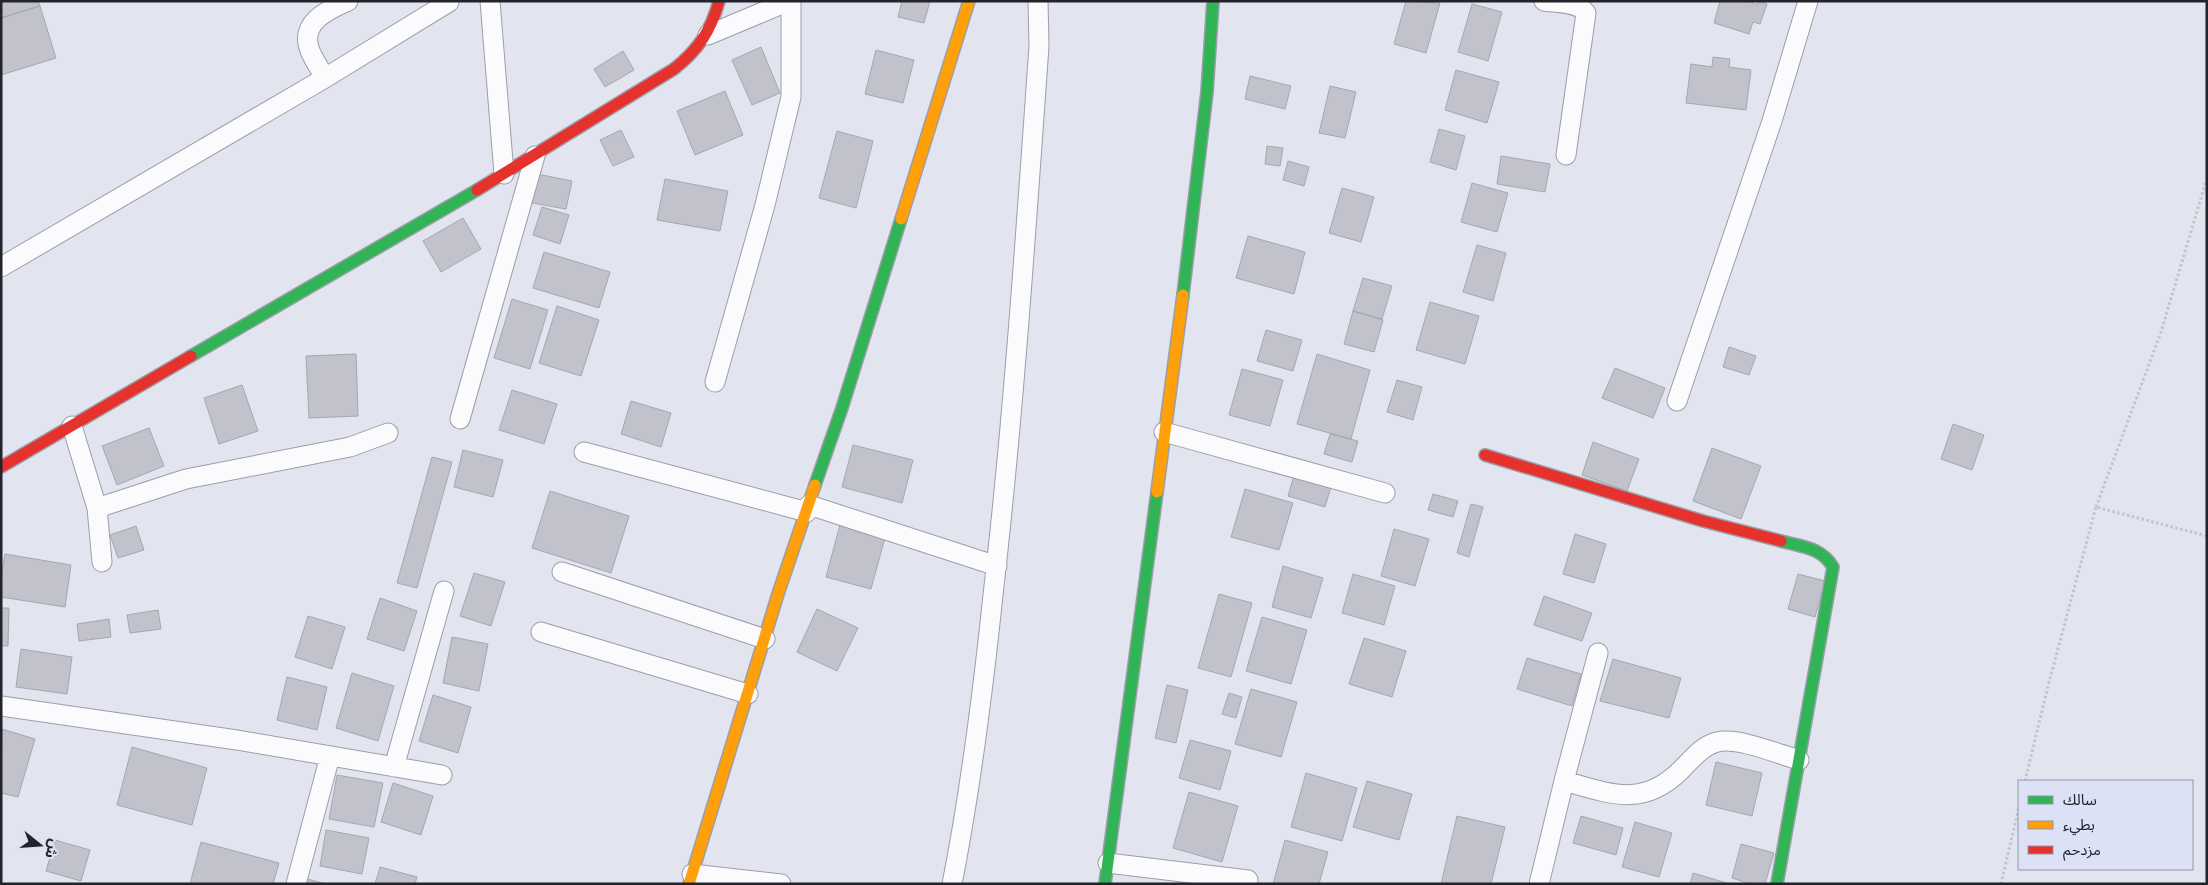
<svg xmlns="http://www.w3.org/2000/svg" width="2208" height="885" font-family="Literata,'Noto Sans Arabic',serif">
  <rect width="100%" height="100%" fill="#e2e4f0"/>
  <path fill="#c1c2cc" stroke="#a5a7b0" d="M 1,1 L 38,1 L 40,6 L 1,18 Z
    M 902,1 L 930,1 L 924,23 L 898,17 Z
    M 1406,1 L 1440,3 L 1426,53 L 1394,44 Z
    M 1720,1 L 1748,1 L 1757,5 L 1758,1 L 1767,4 L 1760,24 L 1753,22 L 1749,34 L 1714,23 Z
    M 1472,4 L 1502,12 L 1488,61 L 1458,52 Z
    M 40,6 L 56,58 L 1,75 L 1,18 Z
    M 761,47 L 780,93 L 752,105 L 732,60 Z
    M 876,50 L 914,60 L 903,103 L 865,94 Z
    M 623,51 L 634,70 L 605,87 L 594,69 Z
    M 1713,57 L 1730,59 L 1729,67 L 1751,70 L 1746,110 L 1686,103 L 1691,64 L 1712,67 Z
    M 1456,70 L 1499,82 L 1487,123 L 1445,110 Z
    M 1250,76 L 1291,86 L 1285,109 L 1245,99 Z
    M 1330,86 L 1356,92 L 1345,138 L 1319,133 Z
    M 725,91 L 743,135 L 695,155 L 677,111 Z
    M 1439,129 L 1465,136 L 1456,170 L 1430,162 Z
    M 621,130 L 634,157 L 613,166 L 600,140 Z
    M 837,131 L 873,141 L 856,208 L 819,198 Z
    M 1267,146 L 1283,148 L 1280,166 L 1265,164 Z
    M 1501,156 L 1550,164 L 1545,192 L 1497,184 Z
    M 1288,161 L 1309,167 L 1304,186 L 1283,180 Z
    M 537,174 L 572,181 L 566,209 L 532,203 Z
    M 665,179 L 728,191 L 720,231 L 657,220 Z
    M 1472,183 L 1508,193 L 1497,232 L 1461,222 Z
    M 1342,188 L 1374,197 L 1361,242 L 1329,233 Z
    M 542,207 L 569,215 L 560,244 L 533,235 Z
    M 463,218 L 481,249 L 441,272 L 423,241 Z
    M 1248,236 L 1305,252 L 1294,294 L 1236,278 Z
    M 1477,245 L 1506,253 L 1493,301 L 1463,292 Z
    M 544,252 L 610,272 L 599,308 L 533,288 Z
    M 1363,278 L 1392,286 L 1382,319 L 1353,311 Z
    M 512,299 L 548,310 L 530,369 L 494,358 Z
    M 1430,302 L 1479,316 L 1465,364 L 1416,350 Z
    M 557,306 L 599,320 L 581,376 L 539,363 Z
    M 1353,311 L 1383,320 L 1374,352 L 1344,344 Z
    M 1266,330 L 1302,340 L 1293,371 L 1257,361 Z
    M 1729,347 L 1756,356 L 1749,375 L 1723,367 Z
    M 356,354 L 358,416 L 309,418 L 306,356 Z
    M 1317,354 L 1370,370 L 1351,439 L 1297,424 Z
    M 1615,368 L 1665,388 L 1653,418 L 1602,398 Z
    M 1242,369 L 1283,380 L 1270,426 L 1229,415 Z
    M 1397,380 L 1422,387 L 1413,420 L 1387,412 Z
    M 242,385 L 258,431 L 219,444 L 204,398 Z
    M 512,390 L 557,404 L 544,444 L 499,430 Z
    M 631,401 L 671,413 L 661,447 L 621,434 Z
    M 1953,424 L 1984,435 L 1972,470 L 1941,459 Z
    M 149,428 L 164,466 L 117,485 L 102,446 Z
    M 1330,434 L 1358,441 L 1352,462 L 1324,454 Z
    M 1593,442 L 1639,459 L 1627,491 L 1582,475 Z
    M 853,445 L 913,460 L 902,503 L 842,487 Z
    M 1712,448 L 1761,466 L 1741,519 L 1693,501 Z
    M 463,450 L 503,460 L 493,497 L 454,487 Z
    M 432,457 L 452,462 L 417,588 L 397,583 Z
    M 1296,469 L 1333,480 L 1325,507 L 1288,496 Z
    M 1245,489 L 1293,503 L 1279,550 L 1231,537 Z
    M 550,491 L 629,516 L 611,573 L 532,548 Z
    M 1433,494 L 1458,501 L 1453,517 L 1428,510 Z
    M 1471,504 L 1483,507 L 1469,557 L 1457,553 Z
    M 841,521 L 886,534 L 871,589 L 826,577 Z
    M 136,526 L 144,550 L 118,558 L 110,535 Z
    M 1394,529 L 1429,539 L 1415,586 L 1381,576 Z
    M 1575,534 L 1606,544 L 1594,583 L 1563,574 Z
    M 5,554 L 71,565 L 65,607 L 1,597 L 1,578 Z
    M 1283,566 L 1323,578 L 1311,618 L 1272,607 Z
    M 474,573 L 505,582 L 491,626 L 460,616 Z
    M 1353,574 L 1395,586 L 1384,625 L 1342,613 Z
    M 1798,574 L 1825,581 L 1815,617 L 1788,609 Z
    M 1219,594 L 1252,603 L 1231,677 L 1198,668 Z
    M 1544,596 L 1592,613 L 1582,641 L 1534,625 Z
    M 380,598 L 417,611 L 404,651 L 367,639 Z
    M 1,608 L 9,608 L 8,646 L 1,646 Z
    M 817,609 L 858,628 L 837,671 L 797,652 Z
    M 158,610 L 161,629 L 130,633 L 127,615 Z
    M 308,616 L 345,627 L 332,669 L 295,657 Z
    M 1262,617 L 1307,630 L 1291,684 L 1246,671 Z
    M 109,619 L 111,637 L 79,641 L 77,624 Z
    M 452,637 L 488,644 L 479,691 L 443,683 Z
    M 1364,638 L 1406,651 L 1392,697 L 1349,684 Z
    M 21,649 L 72,657 L 67,694 L 16,687 Z
    M 1527,658 L 1581,674 L 1572,706 L 1517,689 Z
    M 1613,659 L 1681,678 L 1669,718 L 1600,701 Z
    M 352,673 L 394,686 L 378,741 L 336,728 Z
    M 287,677 L 327,687 L 317,730 L 277,720 Z
    M 1167,685 L 1188,690 L 1176,743 L 1155,738 Z
    M 1251,689 L 1297,702 L 1281,757 L 1235,744 Z
    M 1229,693 L 1242,697 L 1236,718 L 1222,714 Z
    M 433,695 L 471,707 L 458,753 L 419,741 Z
    M 2,729 L 35,739 L 18,797 L 1,793 Z
    M 1190,740 L 1231,751 L 1220,790 L 1179,778 Z
    M 132,747 L 207,768 L 192,825 L 117,805 Z
    M 1716,762 L 1762,773 L 1752,816 L 1706,805 Z
    M 1306,773 L 1357,788 L 1342,841 L 1291,827 Z
    M 337,775 L 383,783 L 374,827 L 329,819 Z
    M 1367,781 L 1412,794 L 1399,840 L 1353,827 Z
    M 393,783 L 433,796 L 421,835 L 381,822 Z
    M 1189,792 L 1238,806 L 1222,862 L 1173,848 Z
    M 1457,816 L 1505,827 L 1491,884 L 1441,884 Z
    M 1581,816 L 1623,828 L 1616,855 L 1573,843 Z
    M 1635,822 L 1672,833 L 1659,877 L 1622,867 Z
    M 326,830 L 369,838 L 362,874 L 320,866 Z
    M 55,840 L 90,850 L 81,881 L 46,871 Z
    M 1285,840 L 1328,852 L 1319,884 L 1273,884 Z
    M 201,842 L 279,863 L 273,884 L 190,884 Z
    M 1741,844 L 1774,853 L 1765,884 L 1751,884 L 1732,878 Z
    M 380,867 L 417,877 L 415,884 L 375,884 Z
    M 1693,873 L 1730,884 L 1690,884 Z
    M 304,878 L 326,884 L 303,884 Z"/>
  <g fill="none" stroke-linecap="round" stroke-linejoin="round">
    <defs>
      <path id="street" d="M 490,1 L 504,174
        M 1544,1 C 1558,3 1578,2 1586,13 L 1566,155
        M 708,35 L 789,1
        M 325,78 C 320,69 314,60 310,51 C 299,23 327,10 348,1
        M 1,267 L 325,78 L 449,2
        M 715,382 L 765,205 L 791,97 L 791,1
        M 1677,401 L 1772,121 L 1808,1
        M 460,419 L 535,156
        M 72,426 L 97,508 L 102,562
        M 1164,432 L 1385,493
        M 584,452 L 807,512
        M 809,505 L 997,566
        M 97,508 L 186,479 L 350,447 L 388,433
        M 562,572 L 765,639
        M 541,632 L 748,694
        M 1,706 L 237,740 L 442,775
        M 394,767 L 444,591
        M 1564,781 L 1598,653
        M 1108,863 L 1248,880
        M 692,874 L 781,884
        M 296,884 L 330,756
        M 952,884 C 971,788 983,691 993,595 C 1014,412 1026,229 1039,46 L 1038,1
        M 1539,884 L 1564,781 C 1610,794 1643,808 1681,770 C 1692,759 1702,746 1717,742 C 1738,737 1778,754 1799,760"/>
      <path id="fast" d="M 1183,295 L 1207,92 L 1213,1
        M 191,356 L 477,190
        M 815,485 L 842,408 L 901,219
        M 1105,884 L 1157,492
        M 1777,884 L 1833,567 C 1821,547 1802,547 1781,541"/>
      <path id="slow" d="M 901,219 L 969,1
        M 1157,492 L 1183,295
        M 689,884 L 778,594 L 815,485"/>
      <path id="jam" d="M 477,190 L 674,69 C 698,50 711,31 719,1
        M 1485,455 L 1703,521 L 1781,541
        M 1,467 L 191,356"/>
    </defs>
    <use href="#street" stroke="#9c9ea7" stroke-width="21"/>
    <use href="#fast" stroke="#9c9ea7" stroke-width="14"/>
    <use href="#slow" stroke="#9c9ea7" stroke-width="14"/>
    <use href="#jam" stroke="#9c9ea7" stroke-width="14"/>
    <path stroke="#c4c4c8" stroke-width="3" stroke-dasharray="2.5 2.5" stroke-linecap="butt" d="M 2096,507 L 2161,332 L 2207,178
      M 2025,781 L 2048,686 L 2096,507 L 2207,536
      M 2001,884 L 2019,807"/>
    <use href="#street" stroke="#fbfbfd" stroke-width="19"/>
    <use href="#fast" stroke="#30b455" stroke-width="11"/>
    <use href="#slow" stroke="#ff9f0a" stroke-width="11"/>
    <use href="#jam" stroke="#e5322d" stroke-width="11"/>
  </g>
  <rect width="2208" height="885" fill="none" stroke="#22232b" stroke-width="5"/>
  <rect x="2018" y="780" width="175" height="90" fill="#dce1f6" stroke="#9295a5"/>
  <rect x="2028" y="796" width="25" height="8" fill="#30b455" stroke="#9295a5"/>
  <text x="2063" y="805" font-size="15" fill="#22232b">سالك</text>
  <rect x="2028" y="821" width="25" height="8" fill="#ff9f0a" stroke="#9295a5"/>
  <text x="2063" y="830" font-size="15" fill="#22232b">بطيء</text>
  <rect x="2028" y="846" width="25" height="8" fill="#e5322d" stroke="#9295a5"/>
  <text x="2063" y="855" font-size="15" fill="#22232b">مزدحم</text>
  <g transform="translate(40 845) rotate(107)" stroke="#dce1f6" stroke-width="4" paint-order="stroke">
  <path d="M0-4L9 19L0 12L-9 19Z" fill="#22232b"/>
  <text y="-8" font-size="14" font-weight="bold" text-anchor="middle" fill="#22232b">ش</text>
  </g>
</svg>
